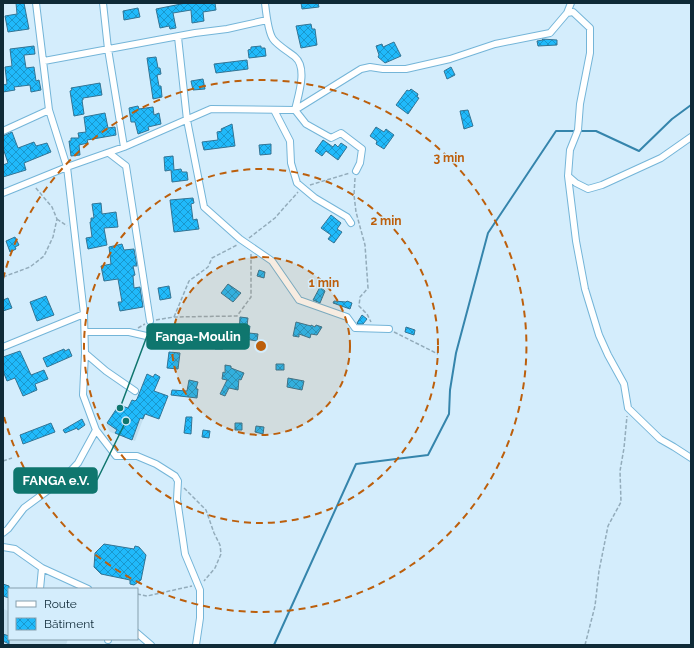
<svg xmlns="http://www.w3.org/2000/svg" width="694" height="648" font-family="Raleway,sans-serif">
  <defs>
    <pattern id="building-cross-hatch" width="8" height="8" patternUnits="userSpaceOnUse"><rect width="8" height="8" fill="#20bafb"/><path d="M0 0l8 8M0 8l8-8" fill="none" stroke="#1a97cc"/></pattern>
  </defs>
  <rect width="100%" height="100%" fill="#d4edfc"/>
  <path fill="#c3dfef" d="M 119,405 L 145,414 L 135,441 L 110,432 L 106,425 Z
    M 3,609 L 9,611 L 9,639 L 68,639 L 66,645 L 3,645 Z"/>
  <g fill="none" stroke-linecap="round" stroke-linejoin="round">
    <path stroke="#3585ac" stroke-width="2" d="M 274,645 L 356,464 L 428,455 L 449,414 L 450,390 L 456,353 L 488,233 L 556,131 L 596,131 L 639,151 L 672,119 L 691,105"/>
  </g>
  <path fill="url(#building-cross-hatch)" stroke="#337494" d="M 16,3 L 24,3 L 29,29 L 8,32 L 5,16 L 17,14 Z
    M 186,3 L 215,3 L 216,10 L 203,12 L 204,21 L 192,23 L 191,10 L 173,13 L 176,28 L 170,29 L 169,26 L 160,28 L 156,9 Z
    M 301,3 L 318,3 L 319,7 L 302,9 Z
    M 138,8 L 140,17 L 124,20 L 123,11 Z
    M 311,24 L 312,29 L 315,29 L 317,45 L 301,48 L 296,26 Z
    M 542,39 L 557,40 L 557,45 L 538,46 L 537,41 L 543,40 Z
    M 394,42 L 401,56 L 385,63 L 378,57 L 379,55 L 376,46 L 382,44 L 383,47 Z
    M 34,46 L 35,54 L 24,55 L 26,68 L 34,67 L 36,81 L 39,80 L 41,90 L 31,92 L 30,85 L 14,87 L 15,90 L 3,92 L 3,85 L 7,84 L 5,67 L 12,66 L 10,49 Z
    M 261,46 L 261,48 L 265,48 L 266,56 L 249,58 L 248,50 L 251,49 L 251,47 Z
    M 156,57 L 158,68 L 160,68 L 161,74 L 157,75 L 159,86 L 161,86 L 162,97 L 153,99 L 147,58 Z
    M 247,60 L 248,69 L 216,73 L 214,64 Z
    M 451,67 L 455,75 L 447,79 L 444,71 Z
    M 203,79 L 205,89 L 193,90 L 191,81 Z
    M 100,83 L 102,95 L 83,98 L 83,100 L 82,100 L 84,114 L 74,116 L 70,91 L 72,90 L 71,88 Z
    M 411,89 L 418,94 L 417,97 L 419,98 L 408,114 L 396,105 L 407,90 L 409,91 Z
    M 138,106 L 139,109 L 153,107 L 154,115 L 159,113 L 161,124 L 148,127 L 149,130 L 138,134 L 135,122 L 131,122 L 129,108 Z
    M 468,110 L 473,126 L 464,129 L 460,111 Z
    M 105,113 L 108,128 L 115,127 L 116,135 L 87,140 L 88,143 L 79,145 L 80,155 L 71,156 L 69,141 L 71,141 L 71,138 L 79,138 L 78,133 L 86,132 L 84,117 Z
    M 232,124 L 235,146 L 204,150 L 202,142 L 218,140 L 217,132 L 222,131 L 221,129 Z
    M 376,127 L 384,132 L 386,129 L 394,135 L 384,149 L 376,144 L 377,141 L 370,136 Z
    M 12,132 L 18,148 L 34,142 L 36,146 L 47,143 L 51,152 L 24,163 L 26,170 L 3,177 L 3,165 L 8,163 L 3,148 L 3,136 Z
    M 323,140 L 333,147 L 335,144 L 338,147 L 341,143 L 347,147 L 338,160 L 326,151 L 322,156 L 315,151 Z
    M 271,144 L 271,154 L 260,155 L 259,145 Z
    M 173,156 L 174,170 L 181,169 L 182,172 L 187,172 L 188,180 L 172,182 L 171,170 L 165,171 L 164,157 Z
    M 193,198 L 194,203 L 191,204 L 193,220 L 197,219 L 199,229 L 174,232 L 170,200 Z
    M 101,203 L 102,214 L 116,212 L 118,227 L 104,228 L 107,245 L 88,249 L 86,238 L 92,237 L 90,222 L 91,222 L 91,218 L 94,218 L 92,204 Z
    M 331,215 L 341,223 L 337,229 L 342,232 L 334,243 L 328,239 L 331,235 L 321,228 Z
    M 15,237 L 19,245 L 15,247 L 16,249 L 10,252 L 6,241 Z
    M 122,244 L 124,250 L 134,249 L 137,266 L 133,266 L 135,275 L 133,276 L 134,288 L 140,287 L 143,307 L 120,311 L 118,302 L 122,302 L 118,279 L 104,281 L 101,266 L 111,264 L 109,247 Z
    M 259,270 L 265,272 L 264,278 L 257,276 Z
    M 228,284 L 241,293 L 233,302 L 221,293 Z
    M 169,286 L 171,298 L 160,300 L 158,288 Z
    M 320,287 L 325,291 L 320,303 L 313,300 Z
    M 46,296 L 54,315 L 37,321 L 30,302 Z
    M 8,298 L 12,308 L 3,311 L 3,300 Z
    M 334,301 L 346,302 L 347,301 L 352,303 L 350,309 L 333,303 Z
    M 362,315 L 367,319 L 363,324 L 358,324 L 357,323 Z
    M 240,317 L 248,318 L 247,326 L 250,326 L 249,333 L 258,334 L 257,341 L 245,339 L 243,336 L 239,336 Z
    M 296,322 L 311,326 L 311,325 L 315,327 L 316,325 L 322,327 L 317,335 L 311,334 L 310,338 L 299,334 L 299,337 L 293,336 Z
    M 406,327 L 415,330 L 414,335 L 405,332 Z
    M 216,329 L 224,330 L 223,349 L 215,349 Z
    M 64,349 L 65,351 L 69,349 L 72,356 L 47,367 L 43,358 Z
    M 20,351 L 31,375 L 44,370 L 48,379 L 35,384 L 37,390 L 23,396 L 15,378 L 7,381 L 3,371 L 3,357 Z
    M 169,352 L 180,353 L 178,369 L 167,368 Z
    M 276,364 L 284,364 L 284,370 L 276,370 Z
    M 225,365 L 231,366 L 231,368 L 244,373 L 241,380 L 239,379 L 238,390 L 229,388 L 225,396 L 220,394 L 227,380 L 222,379 L 223,372 L 225,373 Z
    M 147,374 L 153,377 L 155,374 L 160,377 L 154,391 L 168,396 L 159,419 L 145,414 L 143,419 L 140,418 L 132,440 L 115,433 L 117,430 L 107,423 L 119,405 L 128,408 L 132,400 L 135,401 L 137,399 Z
    M 288,378 L 304,381 L 302,390 L 287,387 Z
    M 189,380 L 198,382 L 196,389 L 198,389 L 197,398 L 171,395 L 172,390 L 187,391 Z
    M 186,417 L 192,417 L 191,434 L 184,433 Z
    M 82,419 L 85,425 L 78,430 L 77,428 L 65,433 L 63,430 Z
    M 51,423 L 55,432 L 23,444 L 20,435 Z
    M 235,423 L 242,423 L 242,430 L 235,430 Z
    M 256,426 L 264,427 L 263,434 L 255,432 Z
    M 203,430 L 210,431 L 209,438 L 202,437 Z
    M 104,544 L 134,549 L 135,546 L 139,547 L 146,555 L 141,580 L 134,585 L 130,584 L 130,580 L 101,574 L 94,567 L 95,553 Z
    M 3,584 L 9,586 L 9,598 L 3,596 Z
    M 3,634 L 9,636 L 9,644 L 3,641 Z"/>
  <g fill="none" stroke-linecap="round" stroke-linejoin="round">
    <defs>
      <path id="street" d="M 103,3 L 108,49 L 124,147
        M 265,3 C 266,12 268,32 273,39 C 277,45 289,52 295,57 C 308,68 298,96 295,110 L 306,124 L 331,138 L 341,133 L 362,149 L 360,163 L 356,171
        M 567,13 L 571,3
        M 178,37 L 187,120 L 204,207 L 240,239 L 272,261 L 299,300 L 347,317 L 355,328 L 389,329
        M 44,61 L 195,33 L 227,29 L 267,20
        M 49,110 L 67,167 L 84,314 L 85,353
        M 274,110 L 290,141 L 291,163 L 297,183 L 315,198 L 347,217 L 351,223
        M 3,131 L 49,110 L 36,3
        M 109,153 L 126,166 L 150,321
        M 568,176 L 576,241 L 585,289 L 599,335 L 608,355 L 624,384 L 628,408 L 660,439 L 674,447 L 691,458
        M 3,193 L 67,167 L 124,147 L 211,109 L 295,110 L 361,69 L 370,67 L 383,69 L 406,69 L 450,59 L 495,44 L 550,33 L 567,13 L 573,12 L 590,28 L 590,53 L 580,104 L 578,130 L 570,150 L 568,176 L 576,183 L 588,189 L 602,185 L 661,158 L 691,137
        M 85,332 L 129,332 L 168,341
        M 3,347 L 84,314
        M 135,391 L 106,371 L 85,353 L 83,395 L 96,430 L 116,456 L 137,456 L 156,464 L 175,476 L 178,481 L 177,499 L 185,554 L 200,590 L 200,618 L 196,645
        M 3,533 L 8,529 L 24,508 L 62,480 L 78,463 L 96,430
        M 3,547 L 15,549 L 42,568 L 40,589
        M 42,568 L 88,589
        M 137,633 L 151,645
        M 108,640 L 108,639"/>
    </defs>
    <use href="#street" stroke="#74b5d8" stroke-width="8"/>
    <path stroke="#93acbb" stroke-width="1.5" stroke-dasharray="4 2" stroke-linecap="butt" d="M 355,178 L 354,195 L 356,212 L 365,245 L 368,288 L 360,297 L 359,306 L 367,314 L 371,322
      M 310,185 L 350,173
      M 57,219 L 67,226
      M 249,238 L 275,218 L 298,192
      M 3,277 L 30,267 L 44,256 L 53,237 L 57,219 L 52,207 L 35,187
      M 174,317 L 189,281 L 208,267 L 212,258 L 237,245
      M 156,320 L 174,317 L 237,316 L 251,297 L 251,254
      M 138,328 L 145,324
      M 394,332 L 438,354
      M 3,461 L 12,458
      M 184,488 L 206,510 L 214,533 L 220,545 L 221,554 L 215,568 L 204,581
      M 137,594 L 147,596 L 192,586
      M 585,645 L 595,606 L 599,571 L 608,526 L 621,502 L 620,471 L 624,448 L 627,416"/>
    <use href="#street" stroke="#fff" stroke-width="6"/>
  </g>
  <circle cx="261" cy="346" r="89" fill="#bc5f0c" fill-opacity=".12"/>
  <g fill="none" stroke="#bc5f0c" stroke-width="2" stroke-dasharray="7 5">
    <circle cx="261" cy="346" r="89"/>
    <circle cx="261" cy="346" r="177"/>
    <path d="M3 279A266 266 0 1 1 3 413"/>
  </g>
  <circle cx="261" cy="346" r="6" fill="#bc5f0c" stroke="#d4edfc" stroke-width="2"/>
  <g font-size="12" text-anchor="middle" font-weight="bold" fill="#bc5f0c" stroke="#d4edfc" stroke-width="3" stroke-linejoin="round" paint-order="stroke">
    <text x="449" y="162">3 min</text>
    <text x="386" y="225">2 min</text>
    <text x="324" y="287">1 min</text>
  </g>
  <path fill="none" stroke="#0f766e" stroke-width="1.5" d="M120 408L147 336M126 421L97 480"/>
  <g fill="#0f766e" stroke="#d4edfc" stroke-width="1.5">
    <circle cx="120" cy="408" r="4"/>
    <circle cx="126" cy="421" r="4"/>
  </g>
  <g fill="#0f766e" stroke="#0f766e" stroke-width="1.5">
    <rect x="147" y="324" width="102" height="25" rx="4"/>
    <rect x="14" y="468" width="83" height="25" rx="4"/>
  </g>
  <g font-size="13" text-anchor="middle" font-weight="bold" fill="#fff">
    <text x="198" y="341">Fanga-Moulin</text>
    <text x="56" y="485">FANGA e.V.</text>
  </g>
  <rect width="694" height="648" fill="none" stroke="#0f2a37" stroke-width="8"/>
  <rect x="8" y="588" width="130" height="52" fill="#d4edfc" stroke="#859fad"/>
  <rect x="16" y="601" width="20" height="6" fill="#ffffff" stroke="#859fad"/>
  <text x="44" y="608" font-size="12" fill="#0f2a37">Route</text>
  <rect x="16" y="618" width="20" height="12" fill="url(#building-cross-hatch)" stroke="#859fad"/>
  <text x="44" y="628" font-size="12" fill="#0f2a37">Bâtiment</text>
</svg>
